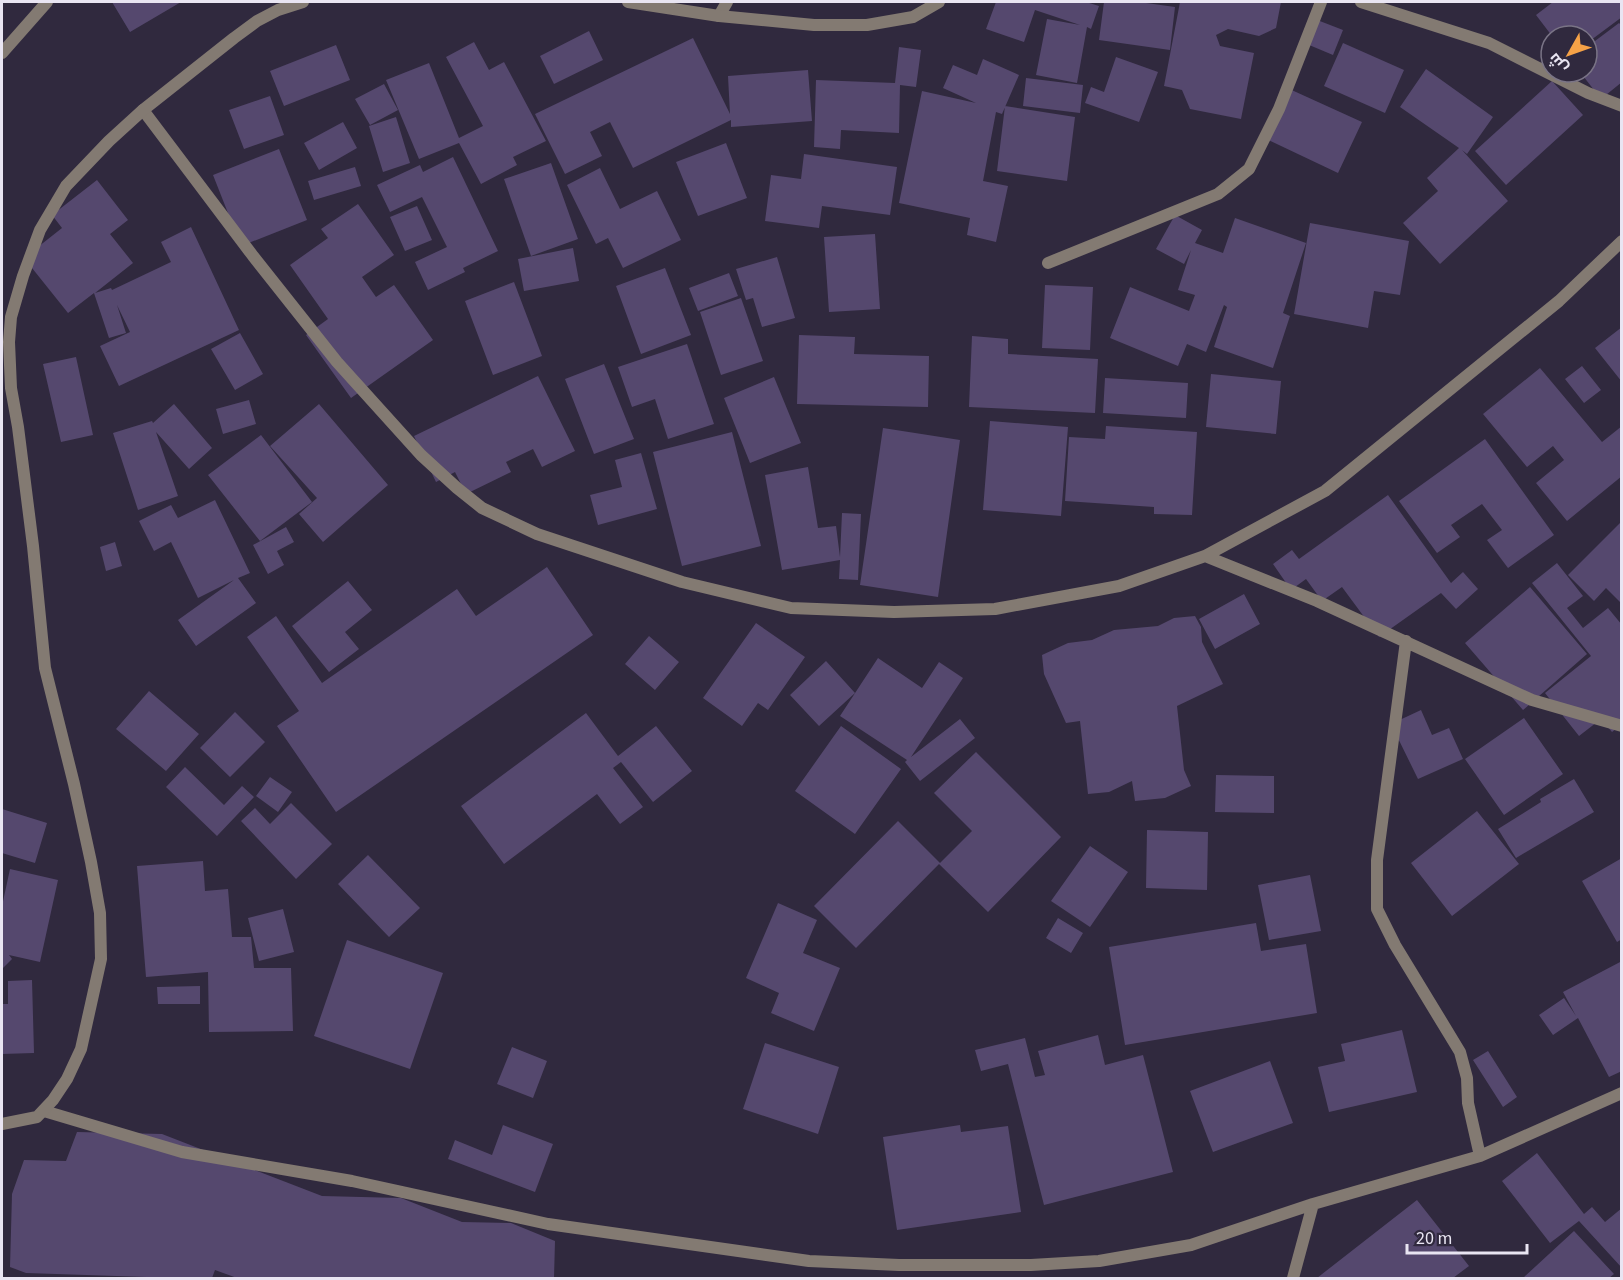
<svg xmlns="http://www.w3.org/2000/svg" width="1623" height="1280" font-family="'Source Sans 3',Cairo,sans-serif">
  <rect width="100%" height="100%" fill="#30293e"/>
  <path fill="#55486e" d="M 112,2 L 181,2 L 130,32 Z
    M 996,2 L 1086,2 L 1099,6 L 1091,29 L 1087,27 L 1077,83 L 1036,75 L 1047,19 L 1080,25 L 1035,10 L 1024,42 L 986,29 Z
    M 1104,2 L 1139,2 L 1175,7 L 1170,50 L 1099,40 Z
    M 1180,2 L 1281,2 L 1276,28 L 1259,36 L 1228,29 L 1216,35 L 1220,46 L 1254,53 L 1241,119 L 1190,109 L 1182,90 L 1164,86 Z
    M 1553,2 L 1622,2 L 1622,17 L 1587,43 L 1587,36 L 1552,36 L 1536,15 Z
    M 1312,18 L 1343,30 L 1333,55 L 1302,42 Z
    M 1619,23 L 1622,26 L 1622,82 L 1601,99 L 1580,72 L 1587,72 L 1587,47 Z
    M 589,31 L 603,60 L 554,84 L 540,56 Z
    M 693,38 L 730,114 L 728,76 L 808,70 L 812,121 L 731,127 L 731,120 L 633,168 L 610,122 L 590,132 L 602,156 L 565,174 L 535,114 Z
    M 474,42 L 489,70 L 504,62 L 546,141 L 513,157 L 517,165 L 481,184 L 459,143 L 419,159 L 386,80 L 429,63 L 459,138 L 483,126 L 446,57 Z
    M 1343,43 L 1404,70 L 1385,113 L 1324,86 Z
    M 336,45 L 350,80 L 284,106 L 270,71 Z
    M 899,47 L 921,50 L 916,87 L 900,85 L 899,133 L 841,130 L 840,149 L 814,147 L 816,80 L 895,83 Z
    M 1116,57 L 1158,72 L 1139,122 L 1085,103 L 1091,87 L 1104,92 Z
    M 983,59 L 1019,75 L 1002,114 L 996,112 L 983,181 L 1008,186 L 996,242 L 967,235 L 970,218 L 899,203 L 922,91 L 976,103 L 943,88 L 953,65 L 977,75 Z
    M 1426,69 L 1493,117 L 1467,154 L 1462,150 L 1508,201 L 1440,264 L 1403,223 L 1438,191 L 1427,178 L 1459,148 L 1400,107 Z
    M 1026,78 L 1083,85 L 1080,113 L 1023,106 Z
    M 1552,81 L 1583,115 L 1506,185 L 1475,151 Z
    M 384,84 L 398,110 L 370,125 L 355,99 Z
    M 1285,87 L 1362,122 L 1338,173 L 1262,137 Z
    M 270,96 L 284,135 L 244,149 L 229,110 Z
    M 1005,106 L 1075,117 L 1067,181 L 997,171 Z
    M 396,117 L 410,163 L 383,172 L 369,126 Z
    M 343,122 L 357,148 L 319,170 L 304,143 Z
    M 726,143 L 747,198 L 698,216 L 676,162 Z
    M 279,149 L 307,220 L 241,246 L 213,175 Z
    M 804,154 L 897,167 L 890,215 L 822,206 L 819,228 L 765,221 L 771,175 L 801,179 Z
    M 453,157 L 498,251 L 463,268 L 465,272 L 428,290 L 415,262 L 447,247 L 422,197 L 390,212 L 377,185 L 420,165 L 423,172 Z
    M 551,163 L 578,239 L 531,256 L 504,179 Z
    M 355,167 L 361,186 L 314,200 L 308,181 Z
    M 600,168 L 620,209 L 657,191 L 681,240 L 623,268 L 608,238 L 596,244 L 567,185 Z
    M 97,180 L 128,220 L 110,234 L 133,263 L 95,293 L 111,288 L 112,290 L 171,262 L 161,242 L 191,227 L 239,330 L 119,386 L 100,346 L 130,332 L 117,305 L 126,333 L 109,338 L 94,293 L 68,313 L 24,258 L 62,228 L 52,215 Z
    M 358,204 L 394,255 L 362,277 L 376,297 L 394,285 L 433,340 L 351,398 L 306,335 L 328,319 L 290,265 L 328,238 L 321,229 Z
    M 417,206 L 432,240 L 405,251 L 390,217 Z
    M 1175,215 L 1202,230 L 1195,243 L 1223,253 L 1235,218 L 1306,243 L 1283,313 L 1290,316 L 1273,368 L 1214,347 L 1227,307 L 1224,305 L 1206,352 L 1187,344 L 1178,366 L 1110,338 L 1130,287 L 1189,311 L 1195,295 L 1178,290 L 1191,250 L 1184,264 L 1156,249 Z
    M 1310,223 L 1409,241 L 1400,295 L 1374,291 L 1368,328 L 1294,314 Z
    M 875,234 L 880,309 L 829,312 L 824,237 Z
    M 573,248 L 579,281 L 524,291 L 518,259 Z
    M 777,257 L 795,318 L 762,327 L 753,298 L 746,300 L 736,269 Z
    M 665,268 L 691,335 L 641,354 L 616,286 Z
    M 729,273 L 738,296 L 698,311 L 689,288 Z
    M 514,282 L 542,356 L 493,375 L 465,301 Z
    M 1045,285 L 1093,287 L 1090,350 L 1042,348 Z
    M 741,298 L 763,361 L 721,375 L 700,312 Z
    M 1622,327 L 1622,382 L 1595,348 Z
    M 240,333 L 263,374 L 235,390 L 211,349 Z
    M 799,335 L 855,337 L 854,354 L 929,356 L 928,407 L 797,404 Z
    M 972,336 L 1008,339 L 1008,354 L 1098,359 L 1095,413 L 969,407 Z
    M 687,344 L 714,424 L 668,439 L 655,399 L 632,407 L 618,367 Z
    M 76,357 L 93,435 L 61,442 L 43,364 Z
    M 604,364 L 634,439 L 594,454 L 565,379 Z
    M 1582,366 L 1601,390 L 1584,403 L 1565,379 Z
    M 1540,368 L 1602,442 L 1622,426 L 1622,476 L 1567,521 L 1536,483 L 1564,460 L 1553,446 L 1527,467 L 1483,414 Z
    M 1211,374 L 1281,381 L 1276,434 L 1206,427 Z
    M 538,376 L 575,451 L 542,467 L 533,449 L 506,462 L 511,472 L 466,494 L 455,472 L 436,482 L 414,436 Z
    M 774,377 L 801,443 L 750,463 L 724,398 Z
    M 1105,378 L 1188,383 L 1186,418 L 1103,413 Z
    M 249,400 L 256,424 L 223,434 L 216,409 Z
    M 174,404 L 212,448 L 189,469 L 156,432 L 178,496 L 138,510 L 113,433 L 152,421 L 153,423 Z
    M 319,404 L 388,485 L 323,542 L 299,514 L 317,498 L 270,446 Z
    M 990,421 L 1068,427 L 1061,516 L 983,510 Z
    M 1106,426 L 1197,432 L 1192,515 L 1154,514 L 1154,507 L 1065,501 L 1069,437 L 1105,439 Z
    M 883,428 L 960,440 L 938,597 L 860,585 Z
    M 732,432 L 761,546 L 682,566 L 653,452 Z
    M 261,435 L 312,502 L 260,541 L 208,475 Z
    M 1485,439 L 1554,535 L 1508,568 L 1487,540 L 1502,530 L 1482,504 L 1451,525 L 1460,537 L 1437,553 L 1399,501 Z
    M 641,453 L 657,509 L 598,525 L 590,495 L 622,487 L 615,460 Z
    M 808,467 L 818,528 L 836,526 L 840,557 L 842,513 L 861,514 L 858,580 L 839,579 L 840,560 L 782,570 L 765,475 Z
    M 1388,495 L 1451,583 L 1463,572 L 1478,589 L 1456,609 L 1441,593 L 1379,637 L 1342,587 L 1322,601 L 1306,579 L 1291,590 L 1273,564 L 1292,550 L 1299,559 Z
    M 215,500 L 250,573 L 238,578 L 256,603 L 196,646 L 178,620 L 234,580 L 198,598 L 171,542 L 154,551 L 139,521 L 171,505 L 178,518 Z
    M 1622,521 L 1622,604 L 1606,588 L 1594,601 L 1568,575 Z
    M 286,527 L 294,542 L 277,551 L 284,565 L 268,574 L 253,545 Z
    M 115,542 L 122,566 L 106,571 L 100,547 Z
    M 1557,563 L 1583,596 L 1567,608 L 1583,628 L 1608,608 L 1622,625 L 1622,724 L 1612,732 L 1601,719 L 1579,736 L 1545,693 L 1591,656 L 1532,583 Z
    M 547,567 L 593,635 L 336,812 L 277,726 L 299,711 L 247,637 L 276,616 L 322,683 L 457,589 L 476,616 Z
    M 348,581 L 372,610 L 345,632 L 359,649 L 329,672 L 292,626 Z
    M 1530,587 L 1587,654 L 1523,710 L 1465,643 Z
    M 1244,594 L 1260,624 L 1215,649 L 1199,619 Z
    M 1195,616 L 1201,627 L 1202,642 L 1223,684 L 1177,706 L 1184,770 L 1191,786 L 1165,798 L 1135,801 L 1132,781 L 1109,792 L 1088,794 L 1080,721 L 1066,723 L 1044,674 L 1042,655 L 1068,643 L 1092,640 L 1114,630 L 1158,626 L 1174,618 Z
    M 756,623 L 805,657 L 768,710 L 758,703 L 742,726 L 703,698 Z
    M 649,636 L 679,662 L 655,690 L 625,664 Z
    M 878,658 L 922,688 L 939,662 L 963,678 L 911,757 L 960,719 L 975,738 L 920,781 L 905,762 L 907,760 L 840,716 Z
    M 826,661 L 855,693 L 819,726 L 790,695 Z
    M 149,691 L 199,734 L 166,771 L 116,729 Z
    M 1421,710 L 1432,735 L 1449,728 L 1463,759 L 1418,779 L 1391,724 Z
    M 235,712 L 265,742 L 230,777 L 200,748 Z
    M 586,713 L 618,756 L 656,726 L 692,771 L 653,802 L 621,762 L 613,768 L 643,807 L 620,824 L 597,794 L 504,864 L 461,806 Z
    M 1524,718 L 1563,774 L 1504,815 L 1465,759 Z
    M 841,726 L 901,769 L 855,834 L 795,791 Z
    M 976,752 L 1061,837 L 988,912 L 939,864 L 972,831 L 934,793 Z
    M 185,767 L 224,805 L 242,786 L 254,797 L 217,836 L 166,787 Z
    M 1216,775 L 1274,776 L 1274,813 L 1215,812 Z
    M 270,777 L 292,792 L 278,812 L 256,796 Z
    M 1574,779 L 1594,812 L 1516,858 L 1498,829 L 1541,802 L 1540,799 Z
    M 291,803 L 332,844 L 296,879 L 241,821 L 255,808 L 270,824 Z
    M 2,809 L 47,823 L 35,863 L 2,853 Z
    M 1477,811 L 1519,864 L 1452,916 L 1411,863 Z
    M 898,821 L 940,863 L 856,948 L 814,906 Z
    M 1147,830 L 1208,832 L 1207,890 L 1146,888 Z
    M 1090,846 L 1128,872 L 1090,927 L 1051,901 Z
    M 368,855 L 420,908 L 389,937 L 338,884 Z
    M 1622,858 L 1622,939 L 1617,942 L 1582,881 Z
    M 203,861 L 205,891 L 228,889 L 232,937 L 251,937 L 254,968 L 291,968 L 293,1031 L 209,1032 L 208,972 L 146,977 L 137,866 Z
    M 10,869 L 58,880 L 40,962 L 9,955 L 12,959 L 2,969 L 2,906 Z
    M 1310,875 L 1321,931 L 1269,940 L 1258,885 Z
    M 778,903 L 817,920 L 803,953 L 840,968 L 814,1031 L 771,1013 L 779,993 L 746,978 Z
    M 283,909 L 294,952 L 259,961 L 248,918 Z
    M 1058,918 L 1083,933 L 1071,953 L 1046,938 Z
    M 1256,923 L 1261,951 L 1306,944 L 1317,1013 L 1125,1045 L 1109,947 Z
    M 347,940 L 443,973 L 410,1069 L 314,1036 Z
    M 1622,961 L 1622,1071 L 1609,1077 L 1578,1018 L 1553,1035 L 1539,1015 L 1564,998 L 1576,1016 L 1563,992 Z
    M 32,980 L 34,1053 L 2,1054 L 2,1004 L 8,1004 L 8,981 Z
    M 200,986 L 200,1004 L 158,1004 L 157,987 Z
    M 1402,1030 L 1417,1092 L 1329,1112 L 1318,1067 L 1345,1061 L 1341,1044 Z
    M 1098,1035 L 1105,1065 L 1143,1055 L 1173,1172 L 1044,1205 L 1008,1064 L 981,1071 L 975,1050 L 1025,1038 L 1035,1077 L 1045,1075 L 1038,1051 Z
    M 765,1043 L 839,1067 L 818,1134 L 743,1109 Z
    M 512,1047 L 547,1061 L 533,1098 L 497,1084 Z
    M 1488,1051 L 1517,1097 L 1503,1107 L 1473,1060 Z
    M 1270,1061 L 1293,1123 L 1213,1152 L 1190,1091 Z
    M 503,1125 L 553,1144 L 535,1192 L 448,1159 L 455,1140 L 492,1155 Z
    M 960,1125 L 961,1132 L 1008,1126 L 1021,1212 L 897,1230 L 883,1137 Z
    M 77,1132 L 162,1134 L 322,1196 L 401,1198 L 462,1222 L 511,1223 L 555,1241 L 554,1278 L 237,1278 L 215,1270 L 212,1278 L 176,1278 L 26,1273 L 10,1267 L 12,1194 L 24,1160 L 66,1161 Z
    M 1537,1153 L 1584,1214 L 1592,1207 L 1605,1222 L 1622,1208 L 1622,1268 L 1579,1221 L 1550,1243 L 1502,1181 Z
    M 1417,1200 L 1469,1266 L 1453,1278 L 1317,1278 Z
    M 1574,1231 L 1614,1274 L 1609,1278 L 1523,1278 Z"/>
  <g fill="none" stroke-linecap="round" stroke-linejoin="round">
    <path stroke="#837a72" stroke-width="12" d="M 1361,2 L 1489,43 L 1588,93 L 1622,106
      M 719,16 L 727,2
      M 2,53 L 47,2
      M 143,110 L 253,256 L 337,362 L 421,455 L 457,488 L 482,508 L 537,534 L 682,582 L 791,608 L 894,612 L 995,609 L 1119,586 L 1205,556 L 1325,491 L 1559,301 L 1622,241
      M 1048,263 L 1218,194 L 1249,169 L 1279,109 L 1321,2
      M 1205,556 L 1317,601 L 1532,700 L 1622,726
      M 1406,641 L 1377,860 L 1377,909 L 1395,945 L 1460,1052 L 1467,1078 L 1468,1103 L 1480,1156
      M 44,1111 L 182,1152 L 352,1181 L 548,1224 L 809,1261 L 899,1265 L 1031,1265 L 1099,1261 L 1191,1245 L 1313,1204 L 1480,1156 L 1622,1093
      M 1293,1278 L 1313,1204"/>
    <path stroke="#837a72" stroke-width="12" d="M 628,2 L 719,16 L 814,25 L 867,25 L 913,17 L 939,2
      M 2,1124 L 37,1117 L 53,1100 L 67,1079 L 81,1049 L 101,959 L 100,913 L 91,862 L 74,784 L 45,668 L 33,546 L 18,427 L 11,388 L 9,342 L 11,317 L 23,276 L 40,230 L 66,186 L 109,141 L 143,110 L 234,38 L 257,21 L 278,10 L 303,2"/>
  </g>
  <rect width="1623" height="1280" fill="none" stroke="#e9e5f2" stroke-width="6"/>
  <g transform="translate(1569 54) rotate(230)"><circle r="28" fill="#30293e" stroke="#7a7486" stroke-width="1.5"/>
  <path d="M0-4.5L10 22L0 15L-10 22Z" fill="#f6a247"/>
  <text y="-9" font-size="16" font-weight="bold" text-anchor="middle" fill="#e9e5f2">ش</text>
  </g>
  <path d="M1407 1244v9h120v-9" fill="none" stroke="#e9e5f2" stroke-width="3"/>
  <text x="1416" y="1244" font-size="18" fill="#e9e5f2" stroke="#30293e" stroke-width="4.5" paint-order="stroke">20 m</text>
</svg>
